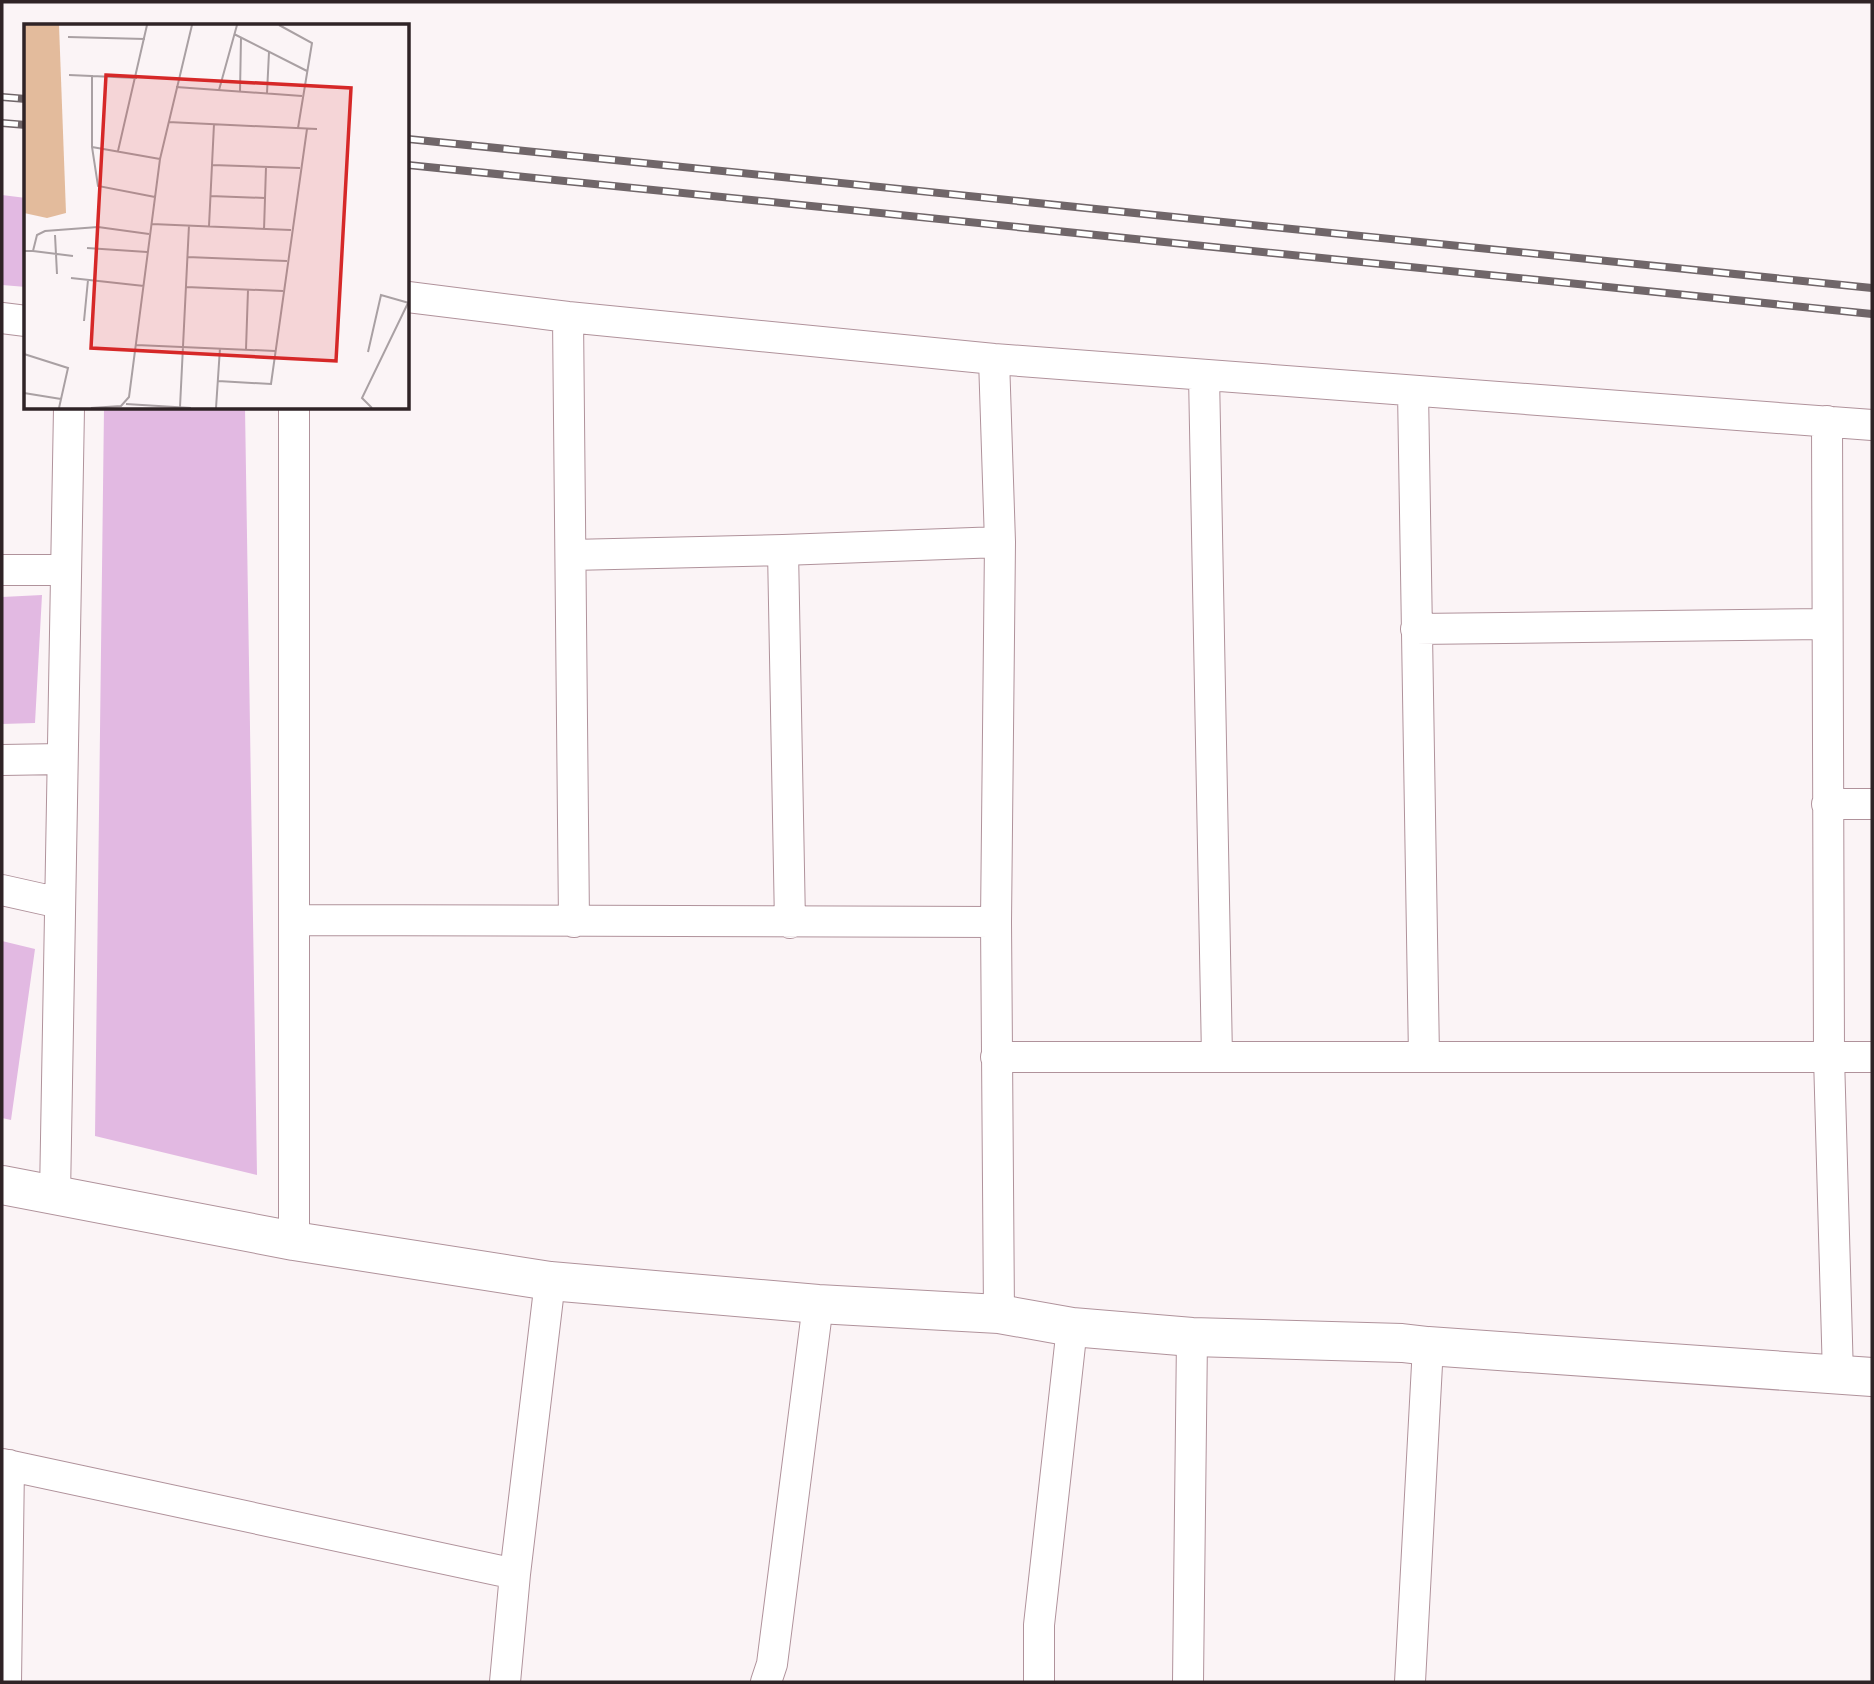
<svg xmlns="http://www.w3.org/2000/svg" width="1874" height="1684" font-family="'Fira Sans',sans-serif">
  <rect width="100%" height="100%" fill="#fbf4f6"/>
  <path fill="#e2b9e2" d="M 2,195 L 26,198 L 26,287 L 2,285 Z
    M 104,408 L 245,408 L 257,1175 L 95,1136 Z
    M 42,595 L 35,723 L 2,724 L 2,597 Z
    M 2,941 L 35,949 L 11,1120 L 2,1118 Z"/>
  <g fill="none" stroke-linecap="round" stroke-linejoin="round">
    <defs>
      <path id="street" d="M 408,297 L 568,317 L 994,359 L 1872,425
        M 568,317 L 574,922
        M 2,318 L 26,321
        M 994,359 L 1000,542 L 996,922 L 999,1314
        M 1204,375 L 1217,1057
        M 1413,391 L 1424,1057
        M 1827,421 L 1829,1057 L 1838,1376
        M 783,550 L 790,923
        M 571,555 L 783,550 L 1000,542
        M 2,570 L 66,570
        M 1416,629 L 1827,624
        M 2,760 L 62,759
        M 1827,804 L 1872,804
        M 2,890 L 60,903
        M 294,920 L 996,922
        M 996,1057 L 1872,1057
        M 55,1195 L 69,408
        M 294,1241 L 294,408
        M 2,1464 L 515,1574
        M 6,1682 L 9,1465
        M 505,1682 L 515,1574 L 550,1281
        M 766,1682 L 772,1664 L 818,1304
        M 1039,1682 L 1039,1625 L 1072,1327
        M 1188,1682 L 1192,1337
        M 1410,1682 L 1428,1346"/>
      <path id="secondary" d="M 2,1185 L 294,1241 L 550,1281 L 818,1304 L 999,1314 L 1072,1327 L 1192,1337 L 1402,1343 L 1428,1346 L 1872,1377"/>
    </defs>
    <use href="#street" stroke="#b0929b" stroke-width="32"/>
    <use href="#secondary" stroke="#b0929b" stroke-width="40"/>
    <use href="#street" stroke="#fff" stroke-width="30"/>
    <use href="#secondary" stroke="#fff" stroke-width="38"/>
    <defs>
      <path id="rail" d="M 2,97 L 26,99
        M 2,123 L 26,125
        M 408,139 L 1872,288
        M 408,165 L 1872,314"/>
    </defs>
    <use href="#rail" stroke="#706669" stroke-width="8"/>
    <use href="#rail" stroke="#fff" stroke-width="5" stroke-dasharray="16" stroke-linecap="butt"/>
  </g>
  <g transform="translate(24 24)">
    <rect width="385" height="385" fill="#fbf4f6"/>
    <path d="M 0,1 L 35,1 L 42,189 L 23,194 L 0,189 Z" fill="#e3bb9c"/>
    <path fill="none" stroke="#a9a0a3" stroke-width="2" d="M 255,1 L 288,19 L 274,104M 210,10 L 283,47M 44,13 L 121,15M 45,51 L 113,54M 68,51 L 68,123 L 74,162 L 131,173M 152,63 L 278,72M 195,66 L 213,1M 216,68 L 217,13M 243,69 L 245,28M 144,98 L 293,105M 68,123 L 136,135M 94,127 L 123,1M 188,141 L 276,144M 186,172 L 241,174M 128,200 L 267,206M 185,202 L 190,100M 240,206 L 242,143M 31,211 L 33,250M 63,224 L 123,228M 0,227 L 9,227 L 13,211 L 21,207 L 74,203 L 125,210M 9,227 L 49,232M 163,233 L 263,237M 47,254 L 120,262M 162,263 L 259,267M 60,297 L 64,256M 112,321 L 251,327M 222,325 L 224,266M 344,328 L 357,271 L 385,279M 0,330 L 44,344 L 35,384M 194,357 L 247,360 L 283,105M 0,369 L 37,375M 102,380 L 167,384M 156,383 L 165,201M 67,384 L 97,382 L 105,373 L 136,135 L 168,1M 192,384 L 196,324M 348,384 L 338,374 L 384,279"/>
    <path fill="#d62828" fill-opacity="0.15" stroke="#d62828" stroke-width="3.5" d="M 82,51 L 327,64 L 312,337 L 67,324 Z"/>
    <rect width="385" height="385" fill="none" stroke="#2f2326" stroke-width="3.5"/>
  </g>
  <rect width="1874" height="1684" fill="none" stroke="#2f2326" stroke-width="7"/>
</svg>
